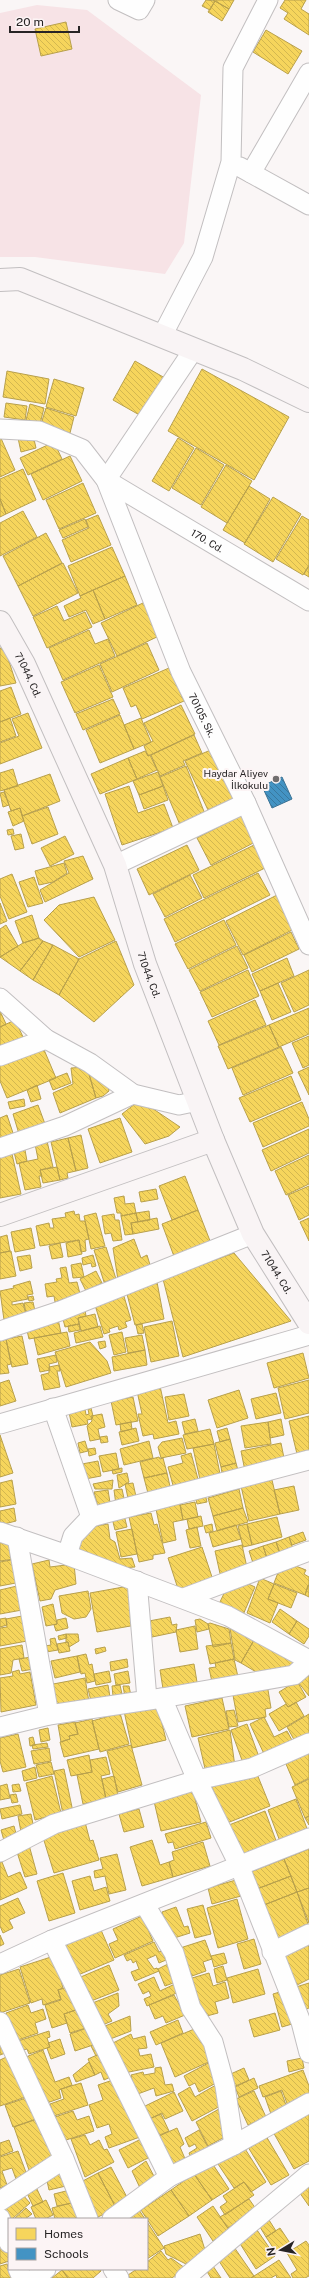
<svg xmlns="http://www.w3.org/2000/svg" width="309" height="2278" font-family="'Public Sans',sans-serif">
	<defs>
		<pattern id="homes-back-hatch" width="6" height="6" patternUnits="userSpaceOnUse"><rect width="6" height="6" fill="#f6d55c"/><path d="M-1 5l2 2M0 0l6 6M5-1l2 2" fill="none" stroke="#d3b750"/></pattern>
		<pattern id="schools-back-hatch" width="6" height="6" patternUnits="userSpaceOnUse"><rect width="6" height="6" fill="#4393c3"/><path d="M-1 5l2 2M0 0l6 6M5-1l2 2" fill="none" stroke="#38789e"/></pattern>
	</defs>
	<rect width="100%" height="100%" fill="#faf6f6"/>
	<path fill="#f7e3e6" d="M37 5 87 10 201 95 184 243 165 274 35 257H0V13Z"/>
	<path fill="url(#homes-back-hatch)" stroke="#b8a04c" d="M206 0 215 1 210 10 202 6Z
		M213 0H234L229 9Z
		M285 0H306L301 9 309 14V35L284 19 288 13 280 8Z
		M215 1 229 9 222 21 208 12Z
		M66 22 72 49 41 56 35 29Z
		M266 30 302 51 288 74 253 52Z
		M135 361 165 378 143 417 113 400Z
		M202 369 289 417 254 480 168 431Z
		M7 371 49 379 45 404 3 397Z
		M54 379 84 388 76 416 46 407Z
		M6 403 27 406 25 420 4 417Z
		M30 404 44 408 40 424 26 420Z
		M46 408 74 417 70 433 41 424Z
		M33 435 36 448 21 452 18 438Z
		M0 436 15 470 0 477Z
		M178 438 194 448 169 491 152 481Z
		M54 442 62 459 28 475 20 458Z
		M196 448 224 465 201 505 172 488Z
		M70 456 82 481 43 500 31 474Z
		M226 465 252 481 227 523 201 507Z
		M23 469 36 500 6 514 0 499V479Z
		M83 483 96 513 59 529 46 500Z
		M249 486 270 499 245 543 223 530Z
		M273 497 301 514 273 562 244 544Z
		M0 499 6 514 0 517Z
		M23 511 37 537 0 556V523Z
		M98 515 111 545 71 562 62 540 89 528 86 520Z
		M302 516 309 520V565L303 575 276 559Z
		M85 519 88 527 63 538 59 530Z
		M46 533 62 563 18 586 3 556Z
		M112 547 125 576 80 596 68 566Z
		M63 563 78 593 33 616 18 586Z
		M309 566V577L304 574Z
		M125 576 137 605 105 619 93 590Z
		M93 590 105 619 93 624 86 610 69 617 64 606 81 598 80 596Z
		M145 602 161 635 117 656 101 623Z
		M57 606 64 621 85 612 92 627 47 648 33 617Z
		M89 630 95 644 108 639 115 656 63 680 49 648Z
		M147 643 159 670 112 692 100 664Z
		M0 648 5 649 16 683 0 686Z
		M99 665 113 697 75 713 61 682Z
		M169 668 184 701 142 719 136 705 131 707 123 688Z
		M11 687 21 714 0 722V691Z
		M113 699 120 714 83 730 76 714Z
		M181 705 195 734 148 756 144 746 153 741 144 723Z
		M28 713 42 748 0 764V743L19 736 12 719Z
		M120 715 134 749 100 763 86 730Z
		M10 718 16 736 0 742V722Z
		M141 718 151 742 134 749 124 725Z
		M194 735 202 753 183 761 185 765 160 776 151 755Z
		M213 749 234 798 208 810 185 761Z
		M145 751 148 756 150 755 157 770 137 779 128 758Z
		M128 758 137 779 100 794 91 774Z
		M186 766 205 814 180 825 160 777Z
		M13 769 18 786 0 791V773Z
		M158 772 163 786 139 795 133 781Z
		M50 774 60 801 22 816 20 808 11 811 4 790Z
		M129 786 138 813 164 804 173 828 122 845 105 794Z
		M163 786 168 800 144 809 139 795Z
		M4 792 9 805 3 807 0 793Z
		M48 807 58 834 32 844 22 816Z
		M20 808 24 821 13 826 8 812Z
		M246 813 259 840 211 865 197 838Z
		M13 829 14 834 8 835 7 830Z
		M21 834 24 848 15 850 11 836Z
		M65 836 74 854 50 866 41 848Z
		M187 845 199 870 149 895 137 869Z
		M254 845 265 868 204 898 193 875Z
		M83 856 93 879 45 902 40 890 69 873 64 861Z
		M64 863 67 873 53 882 39 885 35 871Z
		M258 873 270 895 175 942 164 919Z
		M12 874 27 912 9 919 0 896V879Z
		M190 875 202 898 165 917 153 894Z
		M34 877 43 903 28 907 19 882Z
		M279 894 296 928 243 955 226 921Z
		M94 897 115 940 79 957 44 920 59 905Z
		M0 903 7 921 0 924Z
		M32 915 39 938 23 943 15 921Z
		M224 920 236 945 188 969 175 944Z
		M6 925 18 946 0 957V929Z
		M291 932 299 949 252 972 244 955Z
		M39 938 43 941 20 971 0 957 23 943Z
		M43 941 53 945 33 980 20 971Z
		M116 941 134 985 94 1022 59 995 79 959Z
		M53 945 79 959 59 995 33 980Z
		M237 946 248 968 200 991 189 970Z
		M287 958 294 976 260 991 252 974Z
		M248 970 259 996 212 1017 200 992Z
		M309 970V1005L294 1012 281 983Z
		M278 983 291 1012 272 1020 260 991Z
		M255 1000 266 1025 219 1045 208 1021Z
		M309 1008V1034L279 1047 269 1025Z
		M0 1011 6 1024 0 1027Z
		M15 1020 24 1039 0 1050V1027Z
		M269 1025 279 1047 228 1069 218 1046Z
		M309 1036V1065L303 1068 292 1043Z
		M42 1045 56 1078 7 1098 0 1081V1063Z
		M281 1047 293 1073 243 1095 232 1068Z
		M87 1067 96 1098 60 1113 53 1093 73 1084 71 1068Z
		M309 1067V1095L298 1072Z
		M88 1071 107 1082 109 1091 103 1096 96 1098Z
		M67 1073 71 1083 53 1090 49 1080Z
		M291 1076 301 1100 250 1122 239 1098Z
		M37 1085 41 1099 31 1102 27 1090Z
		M24 1099 25 1106 10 1109 8 1102Z
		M140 1100 180 1127 169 1136 145 1144 122 1114Z
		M302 1102 309 1119V1126L263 1147 253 1123Z
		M38 1105 45 1124 19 1134 13 1114Z
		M7 1115 15 1139 0 1144V1118Z
		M120 1118 132 1152 100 1163 88 1129Z
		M309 1129V1153L271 1171 262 1150Z
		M81 1135 88 1168 76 1171 68 1138Z
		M68 1138 76 1171 67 1173 68 1178 60 1180 51 1142Z
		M47 1141 53 1167 40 1170 42 1176H39L41 1187 25 1190 19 1163 38 1159 35 1144Z
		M25 1150 27 1161 17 1164 14 1152Z
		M12 1154 21 1194 0 1198V1156Z
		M309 1155V1184L286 1195 275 1171Z
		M57 1167 60 1180 43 1183 40 1170Z
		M185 1176 198 1210 172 1220 159 1186Z
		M309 1186V1215L299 1220 288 1195Z
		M156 1189 158 1199 141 1202 139 1192Z
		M124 1196 125 1204 134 1203 136 1213 121 1216V1213H117L114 1198Z
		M198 1210 212 1246 175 1259 162 1224Z
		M74 1211 75 1215 79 1214 80 1221H85L89 1239 85 1240 86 1251 81 1252 79 1240 40 1246 36 1226 49 1223 50 1228H54L52 1219 66 1217 65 1213Z
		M149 1211 150 1220 138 1222 136 1213Z
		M96 1213 105 1246 91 1249 84 1216Z
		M136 1213 138 1222 131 1223 133 1234 125 1235 121 1216Z
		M114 1214 115 1220H119L122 1240 113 1241 111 1233 105 1234 102 1216Z
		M157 1218 159 1229 133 1234 131 1223Z
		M309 1218V1241L300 1222Z
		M31 1228 35 1248 15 1252 11 1232Z
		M7 1235 10 1251 0 1253V1237Z
		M134 1239 141 1258 147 1255 151 1268 118 1280 113 1248Z
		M79 1240 82 1254 68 1257 66 1243Z
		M60 1243 63 1257 52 1259 49 1246Z
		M106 1247 116 1279 104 1282 94 1250Z
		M11 1251 16 1276 0 1279V1253Z
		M234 1253 291 1321 183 1357 163 1279Z
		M30 1255 32 1268 20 1271 17 1257Z
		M93 1255 96 1266 92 1267 91 1263 83 1265 82 1258Z
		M81 1263 84 1277 73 1278 71 1265Z
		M66 1267 69 1283 77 1282 80 1294 55 1302 54 1296 47 1297 45 1284 57 1282 56 1279 62 1278 60 1268Z
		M96 1271 102 1283 86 1291 80 1279Z
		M30 1281 33 1294 27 1295 28 1299 12 1302V1305L23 1303 26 1315 4 1320 0 1291 14 1288 13 1286Z
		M157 1282 164 1319 135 1325 127 1294Z
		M123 1293 131 1320 125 1322 127 1327 119 1330 118 1326 109 1329 110 1332 104 1334 94 1302Z
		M33 1296 34 1300 29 1301 28 1297Z
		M33 1302 35 1311 26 1313 24 1303Z
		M85 1310 86 1316 78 1318 79 1324 65 1327 62 1315Z
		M95 1314 98 1327 81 1331 78 1318Z
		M58 1319 61 1333 29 1339 26 1326Z
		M172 1321 179 1356 151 1362 144 1327Z
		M79 1324 80 1330 69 1332 68 1326Z
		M142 1324 144 1333 138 1334 136 1325Z
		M100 1326 103 1337 76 1343 74 1333Z
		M67 1332 70 1346 38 1355 34 1338Z
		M122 1332 126 1352 114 1355 109 1335Z
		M142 1335 145 1350 128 1353 125 1338Z
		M22 1336 28 1364 12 1367 6 1339Z
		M6 1339 11 1364 7 1365 9 1373 0 1374V1341Z
		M105 1341 106 1347 100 1349 98 1342Z
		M90 1342 107 1361 111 1373 66 1387 55 1352Z
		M145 1350 147 1365 114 1371 112 1357Z
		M303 1353 309 1378 274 1388 267 1363Z
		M56 1355 57 1362 49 1364 50 1370 40 1372 37 1359Z
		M59 1365 60 1371H57L60 1387 44 1390 41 1375 49 1373V1367Z
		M9 1380 16 1401 0 1406V1383Z
		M309 1380V1413L285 1419 278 1388Z
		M160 1386 168 1423 176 1421 179 1434 154 1439 153 1434 143 1436 138 1414H142L137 1391Z
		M239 1390 248 1418 217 1428 208 1400Z
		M276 1393 281 1413 256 1419 251 1399Z
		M184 1394 189 1416 169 1420 165 1397Z
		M133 1397 138 1421 116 1425 111 1401Z
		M91 1408 93 1416 92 1419 87 1420 88 1424 72 1427 69 1412 85 1409 86 1415 89 1414 88 1409Z
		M102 1414 105 1427 98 1429 100 1439 90 1441 87 1426 92 1421 91 1416Z
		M309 1416V1455L298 1458 289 1421Z
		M195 1419 198 1431 185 1434 182 1422Z
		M281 1419 284 1435 270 1438 268 1422Z
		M131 1422 132 1429 121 1432 120 1424Z
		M268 1422 271 1444 245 1448 241 1426Z
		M136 1428 139 1441 122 1445 119 1432Z
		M227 1428 230 1439 220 1442 217 1431Z
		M210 1429 214 1444 187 1449 183 1435Z
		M0 1435 13 1473 0 1477Z
		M107 1436 108 1442 101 1443 100 1437Z
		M182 1438 186 1453 161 1458 158 1447 162 1442Z
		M230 1439 236 1463 221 1467 215 1443Z
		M85 1441 88 1451 80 1453 78 1443Z
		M149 1441 153 1458 124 1465 120 1449Z
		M281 1443 285 1463 245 1471 241 1451Z
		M214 1444 221 1479 201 1484 193 1448Z
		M95 1448 96 1454 89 1456 88 1449Z
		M116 1453 119 1469 103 1472 99 1456Z
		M191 1453 199 1483 174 1489 168 1467 183 1463 181 1456Z
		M159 1457 160 1459 163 1458 167 1473 144 1478 140 1462Z
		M98 1461 101 1476 85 1479 82 1464Z
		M236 1463 239 1474 223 1478 221 1467Z
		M122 1468V1472L113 1474 112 1470Z
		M127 1473 129 1482 119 1488 117 1475Z
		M167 1473 171 1491 149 1497 144 1478Z
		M12 1480 16 1504 0 1507V1483Z
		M113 1480 112 1489H95L93 1484Z
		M272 1480 280 1514 249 1521 241 1486Z
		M133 1483 137 1501 129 1503 125 1484Z
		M294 1486 299 1510 280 1514 274 1490Z
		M122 1489 125 1503 116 1505 114 1490Z
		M239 1489 243 1508 213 1516 208 1498Z
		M108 1490 111 1509 99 1511 94 1492Z
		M205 1494 207 1502 197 1504 195 1496Z
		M195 1502 198 1517 183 1520 180 1505Z
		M180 1503 183 1520 173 1522 176 1540 163 1543 156 1509Z
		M14 1508 16 1521 0 1525V1511Z
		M243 1508 248 1522 217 1531 213 1516Z
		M151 1513 154 1525 157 1524 165 1553 153 1555V1559L139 1562 129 1517Z
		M124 1515 127 1527 115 1530 112 1518Z
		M201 1516 203 1526 189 1529 187 1519Z
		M277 1517 282 1537 252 1545 247 1524Z
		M108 1524 110 1539 115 1542 120 1559 132 1558 135 1567 120 1568 80 1556 75 1536 84 1528Z
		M212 1524 213 1531 206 1533 204 1526Z
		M247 1524 252 1545 243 1547 238 1526Z
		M236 1525 241 1539 213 1547 209 1533Z
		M197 1527 201 1546 190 1548 186 1530Z
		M132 1529 137 1554 121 1557 116 1532Z
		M303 1532 306 1540 292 1545 289 1537Z
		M289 1537 295 1555 282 1559 276 1542Z
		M10 1539 14 1559 0 1561V1541Z
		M276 1542 282 1559 269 1564 263 1546Z
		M242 1545 248 1572 221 1578 215 1551Z
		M263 1546 269 1564 255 1569 249 1551Z
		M202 1547 214 1583 180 1595 168 1558Z
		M17 1559 21 1582 0 1586V1562Z
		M49 1560 50 1567 74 1564 76 1584 55 1590 51 1599 40 1601 32 1564Z
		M288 1563 306 1570 304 1574 309 1577V1584L305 1595 274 1583 281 1565Z
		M260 1578 274 1584 268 1599 278 1603 270 1623 247 1613Z
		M242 1581 255 1587 243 1615 219 1604 229 1583 239 1588Z
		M274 1584 297 1593 291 1608 268 1599Z
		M308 1585 309 1586V1597L305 1595Z
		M17 1586 22 1610 0 1614V1590Z
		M129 1586 136 1625 97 1632 90 1593Z
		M88 1591 91 1609 86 1617 74 1619 62 1613 59 1596Z
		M53 1604 57 1624 46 1626 42 1607Z
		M280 1609 297 1621 289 1634 272 1622Z
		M22 1616 27 1641 0 1646V1628L7 1627 6 1619Z
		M170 1617 172 1625 177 1624 176 1632 152 1637 149 1621Z
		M6 1618 7 1625 0 1627V1619Z
		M66 1618 68 1628 56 1631 54 1625 57 1624V1620Z
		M200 1619 208 1624 209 1629 197 1632 195 1620Z
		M297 1621 309 1629V1636L304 1644 289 1634Z
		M210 1623 229 1629 231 1643 213 1647 208 1624Z
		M195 1626 198 1649 180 1652 176 1630Z
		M230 1628 254 1640 241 1663 235 1660Z
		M66 1634H78L79 1641 69 1647 68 1642H66Z
		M66 1634 67 1638 59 1640 58 1636Z
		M55 1638 58 1650 46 1652 45 1646 51 1645 50 1639Z
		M254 1640 295 1663 291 1670 263 1676 241 1663Z
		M68 1642 70 1651 59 1653 57 1644Z
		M231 1643 234 1659 210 1664 206 1646Z
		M22 1645 24 1658 13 1660 11 1673 0 1675V1649Z
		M105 1647 106 1651 96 1654 95 1649Z
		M86 1654 89 1665 92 1664 95 1681 87 1683 85 1673 81 1674 77 1656Z
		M77 1656 80 1672 55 1678 51 1661Z
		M31 1657 34 1669 22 1671 19 1659Z
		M127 1659 128 1667 111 1671 110 1662Z
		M234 1659 238 1677 212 1682 209 1668 216 1667 215 1663Z
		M194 1664 198 1688 164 1695 160 1670Z
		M19 1670 20 1674 30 1672 36 1705 1 1712 0 1678 13 1676 12 1672Z
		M109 1671 111 1682 96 1685 94 1674Z
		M128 1671 130 1683 116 1685 114 1674Z
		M309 1673V1696L298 1682Z
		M85 1678 89 1702 53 1709 48 1685Z
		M297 1681 306 1697 288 1707 279 1692Z
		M267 1684 271 1708 265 1709 266 1717 238 1722 232 1690Z
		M108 1685 110 1697 91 1701 88 1689Z
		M120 1685 122 1694 113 1696 112 1686Z
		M123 1686H129L131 1696 125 1697Z
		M222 1698 229 1729 192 1737 185 1706Z
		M296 1702 304 1716 279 1731 269 1714 286 1704 288 1707Z
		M157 1703 166 1740 132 1748 124 1711Z
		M234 1710 238 1726 229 1727 226 1711Z
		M120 1713 129 1744 100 1752 92 1721Z
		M309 1714V1738L297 1745 287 1727Z
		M264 1717 274 1737 287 1731 293 1742 265 1756 250 1724Z
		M92 1719 99 1749 64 1757 60 1742 70 1739 69 1736 78 1734 75 1723Z
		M75 1722 78 1734 69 1736 70 1739 61 1742 58 1725Z
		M247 1724 259 1757 243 1763 231 1730Z
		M48 1728 50 1740 41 1742 39 1730Z
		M230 1730 235 1767 206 1773 198 1738Z
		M18 1734 26 1767 3 1772 0 1761V1738Z
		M33 1737 35 1745 30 1746 29 1738Z
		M47 1743 48 1747 33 1749 32 1745Z
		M131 1745 142 1785 118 1792 107 1751Z
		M49 1748 51 1761 34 1764 31 1751Z
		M309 1753V1778L295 1785 286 1764Z
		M89 1755 92 1772 71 1776 67 1760Z
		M106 1757 110 1774 101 1776 106 1799 83 1804 77 1775 92 1772 90 1760Z
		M51 1762 54 1774 39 1777 36 1765Z
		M35 1767 37 1778 24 1781 22 1771Z
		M64 1769 73 1812 63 1814 54 1771Z
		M255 1769 270 1806 227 1823 212 1787Z
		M52 1776 61 1813 35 1820 26 1783Z
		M114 1776 118 1796 106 1799 102 1779Z
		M309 1779V1816L305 1818 292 1787Z
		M7 1784 10 1798 0 1800V1786Z
		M19 1784 21 1791 13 1792 12 1785Z
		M192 1787 201 1822 161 1831 153 1797Z
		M16 1794 18 1802 12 1803 10 1795Z
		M296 1799 309 1834 281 1844 268 1810Z
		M20 1805 22 1814 2 1819 0 1809Z
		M139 1809 144 1827 124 1832 119 1814Z
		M265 1811 278 1846 242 1860 229 1825Z
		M31 1814 34 1829 21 1832 18 1816Z
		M309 1816V1825L305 1818Z
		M85 1822 90 1841 93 1840 99 1860 54 1873 42 1834Z
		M206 1822 211 1838 175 1849 173 1842 168 1843 165 1834Z
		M14 1826 18 1841 5 1844 1 1830Z
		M152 1840 160 1865 169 1862 173 1877 142 1886 130 1847Z
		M203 1842 210 1866 173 1877 169 1862 174 1860 172 1852Z
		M29 1845 37 1874 25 1877 16 1849Z
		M309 1849V1888L297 1892 284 1859Z
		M117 1854 126 1890 109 1894 105 1876 95 1878 94 1871 103 1869 100 1858Z
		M284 1859 291 1876 254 1890 248 1873Z
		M0 1862H2L8 1877 20 1872 27 1888 0 1900Z
		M63 1873 75 1913 49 1921 37 1881Z
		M90 1876 94 1891 106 1887 110 1901 80 1910 72 1881Z
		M291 1876 297 1892 264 1905 257 1889Z
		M236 1880 241 1896 212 1904 208 1888Z
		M309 1888V1923L297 1892Z
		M297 1892 309 1927 277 1939 264 1905Z
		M18 1898 25 1913 9 1920 13 1928 3 1933 0 1926V1906Z
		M237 1899 248 1939 218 1948 207 1908Z
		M203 1905 211 1934 195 1938 187 1909Z
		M176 1907 184 1927 188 1926 190 1933 171 1939 162 1912Z
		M142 1916 153 1941 115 1958 109 1944 118 1940 113 1929Z
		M101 1930 114 1960 78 1975 65 1945Z
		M0 1935 4 1944 0 1946Z
		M254 1939 261 1964 244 1969 237 1944Z
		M205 1940 212 1959 203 1962 206 1971 192 1976 189 1969 185 1971 177 1949Z
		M154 1942 159 1952 162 1951 166 1960 159 1963 156 1955 147 1959 154 1969 157 1968 159 1971 135 1981 131 1972 139 1969 136 1961 133 1963 131 1959 127 1961 124 1955Z
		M309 1942V1979L295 1986 280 1955Z
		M224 1953 227 1963 214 1967 211 1956Z
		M54 1956 63 1988 58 1990 61 1999 43 2005 42 1999 31 2003 20 1967Z
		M168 1964 176 1982 165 1986 158 1969Z
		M109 1965 119 1990 86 2003 76 1979Z
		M223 1966 227 1980 217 1983 214 1969Z
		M19 1969 30 2003 0 2013V1975Z
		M258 1969 265 1994 233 2003 227 1978Z
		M209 1973 213 1986 225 1982 229 1998 215 2002 218 2013 203 2017 192 1978Z
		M154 1977 160 1991 175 1984 179 1992 147 2006 144 1999 151 1996 149 1991 143 1994 138 1984Z
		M309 1983V2008L304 2010 296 1987Z
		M71 1986 78 2009 64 2014 67 2023 52 2028 45 2005 61 2000 58 1990Z
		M283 1991 292 2024 282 2027 273 1994Z
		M118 1993 119 2006 108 2014 112 2021 100 2026 90 2004Z
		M174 1995 185 2015 166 2023 163 2016 155 2019 149 2005Z
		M28 2005 31 2013 43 2009 46 2019 35 2023 38 2033 15 2041 6 2013Z
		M85 2007 89 2027 70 2033 64 2014Z
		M275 2013 280 2030 254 2037 249 2020Z
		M130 2016 131 2031 105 2041 100 2028Z
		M178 2020 183 2033 156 2045 150 2032Z
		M93 2026 99 2043 75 2051 70 2034Z
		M199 2027 213 2060 175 2077 161 2043Z
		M49 2031 50 2037 47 2038 50 2047 29 2054 27 2049 18 2051 15 2042Z
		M131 2034 133 2039 145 2036 147 2048 138 2049 140 2056 151 2054 154 2067 124 2073 109 2045Z
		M0 2036 8 2052 0 2055Z
		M60 2039 65 2054 51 2059 47 2048 50 2047 48 2043Z
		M102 2042 106 2051 96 2056 91 2046Z
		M43 2050 55 2082 69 2077 72 2085 59 2090 61 2098 44 2104 26 2057Z
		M106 2051 115 2075 104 2080 101 2072 95 2075 88 2059Z
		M13 2054 31 2095 0 2106V2060Z
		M302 2058 304 2068 289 2072 287 2061Z
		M212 2061 222 2080 199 2092 195 2083 189 2086 184 2076Z
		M89 2062 95 2075 76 2082 73 2075Z
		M161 2067 165 2085 172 2084 174 2091 156 2096 154 2088 135 2095 131 2075 143 2072 144 2075 155 2073V2068Z
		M244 2068 249 2080 229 2089 224 2077Z
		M303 2070 309 2086V2098L288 2106 282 2090 263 2097 259 2086Z
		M254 2078 258 2088 239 2097 235 2087Z
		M116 2079 140 2137 109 2148 105 2137 112 2134 109 2124 97 2128 89 2105 103 2100 98 2085Z
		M81 2083 88 2105 54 2116 50 2104 64 2099 61 2089Z
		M216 2085 226 2103 192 2121 178 2094 190 2087 195 2097Z
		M254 2091 266 2117 248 2125 236 2099Z
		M281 2091 287 2108 271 2114 265 2097Z
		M174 2092 183 2111 165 2119 162 2113 147 2120 141 2108Z
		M32 2096 39 2118 13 2127 5 2105Z
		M219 2109 232 2133 208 2146 196 2122Z
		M309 2109V2161L294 2169 272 2130Z
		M73 2111 77 2120 89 2116 94 2131 63 2141 55 2117Z
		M161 2114 169 2131 155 2137 147 2120Z
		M43 2117 58 2160 29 2170 14 2127Z
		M177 2128 184 2144 180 2147 186 2161 171 2168 157 2137Z
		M199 2130 209 2149 191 2158 189 2153 197 2148 195 2144 189 2147 185 2138Z
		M85 2135 90 2145 99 2140 104 2150 107 2149 114 2162 85 2177 71 2139Z
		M147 2136 156 2154 128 2168 119 2150Z
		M266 2136 289 2175 271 2185 248 2147Z
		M9 2140 13 2151 0 2156V2143Z
		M242 2144 266 2182 251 2192 244 2182 234 2188 216 2161Z
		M18 2151 27 2175 16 2179 12 2168 2 2171 7 2185 0 2188V2157Z
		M146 2161 157 2182 141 2190 132 2171Z
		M212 2163 229 2189 212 2200 194 2174Z
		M61 2164 66 2186 49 2190 46 2176Z
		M111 2167 129 2201 116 2208 98 2173Z
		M98 2173 116 2208 96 2218 79 2183Z
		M194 2174 212 2200 189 2216 171 2190Z
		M309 2181V2206L297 2189Z
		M244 2182 254 2195 225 2215 220 2207 227 2202 223 2196Z
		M36 2187 43 2202 33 2206 26 2191Z
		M74 2189 77 2202 57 2206 54 2194Z
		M171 2190 189 2216 158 2236 141 2210Z
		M22 2194 30 2203 12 2219H9L0 2206Z
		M249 2199 256 2209 228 2228 220 2217Z
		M46 2200 53 2215 45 2219H36L31 2207Z
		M79 2201 84 2219H55L52 2208Z
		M213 2206 229 2230 213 2241 197 2217Z
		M26 2208 32 2214 25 2219H14Z
		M139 2210 145 2219H126Z
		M269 2220 276 2231 266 2237 260 2227Z
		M147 2222 164 2248 147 2259Z
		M280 2228 290 2243 276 2252 266 2237Z
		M257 2230 275 2256 256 2269 239 2242Z
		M200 2234 205 2250 188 2265 166 2254 164 2246Z
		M306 2241 309 2245V2276L305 2278H293L291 2274 297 2270 287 2253Z
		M0 2245H7L9 2252V2261L0 2264Z
		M234 2247 254 2276 251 2278H230L217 2258Z
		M161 2251 168 2260 171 2258 185 2268 172 2278H130L128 2275 137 2269H147V2262Z
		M279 2260 291 2278H277L276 2275 271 2278H251Z
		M7 2264 13 2278H0V2266Z
		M213 2266 221 2278H211L206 2270Z
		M64 2269H100L101 2271 93 2278H68L62 2270Z
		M62 2270 68 2278H52Z"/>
	<path fill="url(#schools-back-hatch)" stroke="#3b7294" d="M282 777 292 799 272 808 262 786Z"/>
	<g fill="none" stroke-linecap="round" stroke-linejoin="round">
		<g stroke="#c2bfc0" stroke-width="21">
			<g id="street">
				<path d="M118 0 139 10 145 0"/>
				<path d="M240 167 309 205"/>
				<path d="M251 173 309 73"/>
				<path d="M162 336 203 257 231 162 233 68 268 0"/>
				<path id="s1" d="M0 429 39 431 82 449 106 480 181 672 246 803 309 945"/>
				<path id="s2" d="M106 480 309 601"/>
				<path d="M106 480 194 349"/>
				<path d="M115 865 246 803"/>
				<path d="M0 998 46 1039 90 1063 133 1094 179 1105 198 1101"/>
				<path d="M0 1056 46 1039"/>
				<path d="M0 1148 65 1126 133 1094"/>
				<path d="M0 1331 60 1311 253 1234"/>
				<path d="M53 1408 91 1517 73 1536 67 1555"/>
				<path d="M0 1424 309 1335"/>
				<path d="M91 1517 309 1460"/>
				<path d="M0 1532 67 1555 228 1616 309 1660"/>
				<path d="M17 1537 49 1715"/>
				<path d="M137 1581 147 1699"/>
				<path d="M184 1598 309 1551"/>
				<path d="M162 1698 197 1780 239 1865 301 2022 309 2053"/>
				<path d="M0 1727 49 1715 162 1698 294 1675 309 1662"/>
				<path d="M0 1852 54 1824 197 1780 252 1768 309 1743"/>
				<path d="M145 1905 174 1953 191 2008 213 2042 225 2086 234 2145"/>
				<path d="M52 1940 169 2177"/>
				<path d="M272 1952 309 1934"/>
				<path d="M0 1964 52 1940 309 1838"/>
				<path d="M0 2022 64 2159 88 2219"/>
				<path d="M0 2201 64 2159"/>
				<path d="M0 2218 9 2243"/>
				<path d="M112 2219 169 2177 234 2145 309 2103"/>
				<path d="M18 2269 22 2278"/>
				<path d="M113 2269 119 2278"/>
				<path d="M35 2278 46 2269"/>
				<path d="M185 2278 309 2174"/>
			</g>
		</g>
		<g stroke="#c2bfc0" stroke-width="24">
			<g id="secondary">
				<path d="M0 280 20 279 243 369 309 401"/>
				<path id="s3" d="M0 622 24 664 115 865 145 964 213 1140 253 1234 309 1323"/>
				<path d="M0 1215 213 1140"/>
			</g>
		</g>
		<use href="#street" stroke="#fefefe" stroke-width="19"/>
		<use href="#secondary" stroke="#f9f4f5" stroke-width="22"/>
	</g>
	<circle fill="#716e6e" stroke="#fcf4f5" stroke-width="1.5" cx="276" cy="779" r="4"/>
	<g text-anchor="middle" stroke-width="4" stroke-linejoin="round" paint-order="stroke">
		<g font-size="10" fill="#272425" stroke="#fcf4f5">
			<text dy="4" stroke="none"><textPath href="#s2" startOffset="118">170. Cd.</textPath></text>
			<text dy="4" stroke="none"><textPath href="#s3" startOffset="60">71044. Cd.</textPath></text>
			<text dy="4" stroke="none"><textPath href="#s1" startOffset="379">70105. Sk.</textPath></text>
			<text dy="4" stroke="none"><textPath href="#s3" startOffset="384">71044. Cd.</textPath></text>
			<text dy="4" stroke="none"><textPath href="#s3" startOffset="708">71044. Cd.</textPath></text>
		</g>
		<g font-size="10" fill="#272425" stroke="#fcf4f5" text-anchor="end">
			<text x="268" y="777">Haydar Aliyev<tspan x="268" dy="12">İlkokulu</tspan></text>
		</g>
	</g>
	<rect x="8" y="2218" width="140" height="52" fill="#fcf4f5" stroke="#a7a1a2"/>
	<rect x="16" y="2228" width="20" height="12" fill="#f6d55c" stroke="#a7a1a2"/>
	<text x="44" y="2238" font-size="12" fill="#272425">Homes</text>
	<rect x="16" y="2248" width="20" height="12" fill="#4393c3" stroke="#a7a1a2"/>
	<text x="44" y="2258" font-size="12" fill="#272425">Schools</text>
	<g transform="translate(281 2250) rotate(260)" stroke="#fcf4f5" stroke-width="3" paint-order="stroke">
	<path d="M0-3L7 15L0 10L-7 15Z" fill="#272425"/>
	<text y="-6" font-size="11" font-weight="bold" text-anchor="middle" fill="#272425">N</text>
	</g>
	<path d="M10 26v6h69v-6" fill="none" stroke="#272425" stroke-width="2"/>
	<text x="16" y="26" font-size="12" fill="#272425" stroke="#fcf4f5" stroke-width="3" paint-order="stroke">20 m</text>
</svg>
